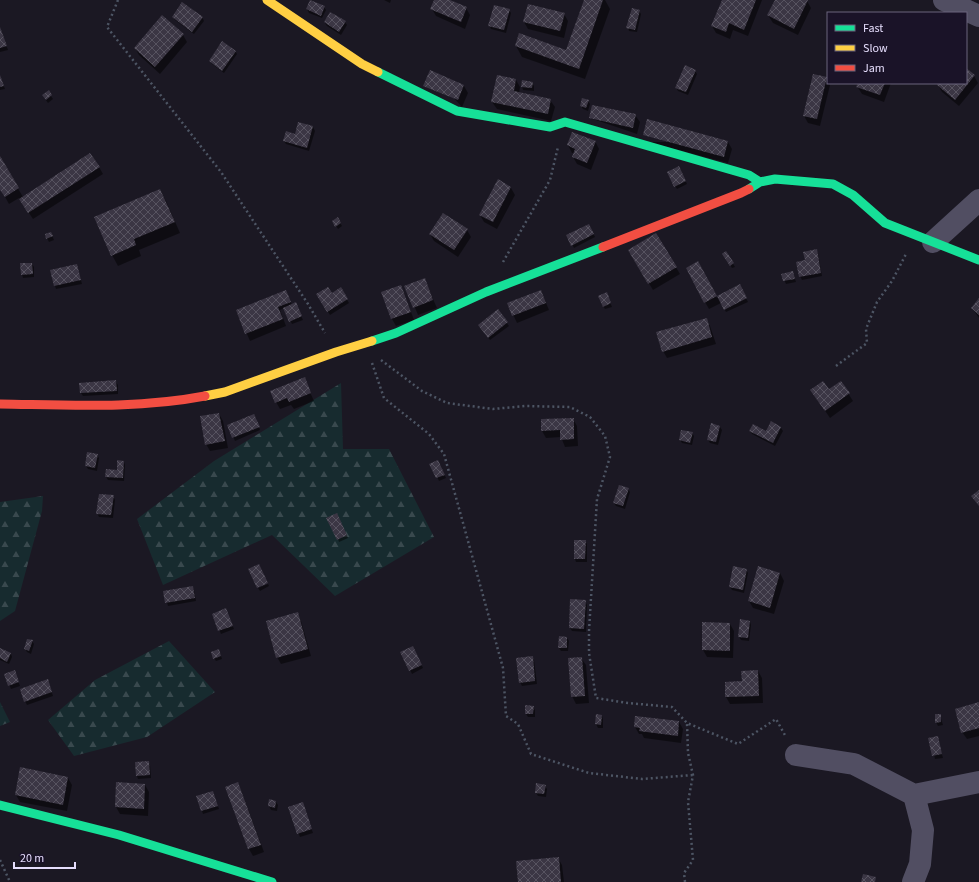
<svg xmlns="http://www.w3.org/2000/svg" width="979" height="882" font-family="'Source Sans 3',sans-serif">
	<defs>
		<pattern id="forest-firs" width="22" height="20" patternUnits="userSpaceOnUse"><rect width="22" height="20" fill="#172b2f"/><path d="M5 1l3.5 6h-7zM16 11l3.5 6h-7z" fill="#39494e"/></pattern>
		<pattern id="building-cross-hatch" width="8" height="8" patternUnits="userSpaceOnUse"><rect width="8" height="8" fill="#3b3644"/><path d="M0 0l8 8M0 8l8-8" fill="none" stroke="#575360"/></pattern>
	</defs>
	<rect width="100%" height="100%" fill="#1b1823"/>
	<path fill="url(#forest-firs)" d="M341 383 343 449H389L434 537 335 596 272 535 163 585 137 519 214 461Z
		M43 496 42 511 15 611 0 621V502Z
		M169 641 215 692 147 737 74 756 48 720 95 680Z
		M0 702 10 722 0 726Z"/>
	<path fill="#0007" d="M384 0H391L390 3Z
		M435 0H447L466 8 470 15 465 29 436 16 432 9Z
		M585 0H605L610 9 585 79 522 57 516 46 566 51Z
		M723 0H762L748 36 733 30 730 39 716 33 712 26Z
		M776 0 807 1 811 8 798 35 773 23 768 15Z
		M324 7 326 10 322 18 309 13 307 9Z
		M509 10 511 13 506 33 491 29 489 25Z
		M639 11 641 14 637 32 629 31 628 27Z
		M331 13 345 22 347 25 341 35 327 26 325 23Z
		M564 14 568 21 564 38 528 29 524 22Z
		M162 17 183 35 187 42 160 74 139 55 135 48Z
		M173 17H202L204 21 194 34 175 20Z
		M0 28 8 50 0 52Z
		M235 51 237 54 224 73 212 64 210 61Z
		M966 69 974 76 978 83 959 106 942 92 938 85 940 83H966Z
		M695 71 697 74 688 95 678 91 676 87Z
		M430 72 464 86 468 93 462 107Z
		M0 77 5 89 0 90Z
		M826 78 828 83 830 85 820 126 808 123 804 116Z
		M516 80 520 87 519 93 550 100 555 107 551 121 497 109 492 102Z
		M532 83 534 86V91L523 90 522 86Z
		M859 83H891L884 102 862 94 857 86Z
		M48 92 53 99 48 103 45 99Z
		M588 101 590 104 588 111 583 109 581 106Z
		M635 115 640 122 637 134 590 118Z
		M299 123 313 127 315 131 309 151 286 144 284 141 295 135Z
		M595 141 599 149 591 170 577 164 573 157 574 153H572L568 145Z
		M648 142H728L732 149 728 163Z
		M0 158 23 197 99 167 103 174 33 219 19 198 9 204 0 188Z
		M681 171 687 184 677 189 675 186Z
		M498 181 511 188 515 195 497 229 484 222 480 215Z
		M160 190 166 201 180 233 139 250 141 256 118 266 112 255Z
		M444 214 467 230 471 237 458 257 434 241 430 234Z
		M338 219 342 226 338 229 333 221Z
		M589 225 595 237 574 248 568 236Z
		M51 233 54 240 49 242 47 238Z
		M656 234 680 274 653 290 629 251Z
		M816 251 818 254 822 276 802 280 800 276 806 261Z
		M726 252 735 267 732 268 723 254Z
		M698 262 717 298 740 286 748 302 726 312 721 303 709 309 705 302Z
		M32 264 34 267V277L23 278 22 274Z
		M77 265 82 284 56 289 55 286Z
		M793 273 796 282 786 284 782 275Z
		M424 279 437 308 418 315 406 286Z
		M400 286 404 293 414 320 396 326 392 319 383 292Z
		M341 289 349 303 330 315 318 295 332 294Z
		M541 291 549 310 517 323 508 304Z
		M287 295 292 305 297 307 303 320 292 324 284 308 280 310 286 326 250 341 237 311Z
		M608 297 612 307 605 309 603 306Z
		M979 299V318L972 308Z
		M498 311 509 326 490 340 481 328Z
		M706 319 710 326 716 344 667 358 663 351Z
		M304 379 314 401 294 409 291 405 280 409 276 402Z
		M116 382 118 385V394L83 396 81 393Z
		M841 382 853 401 830 418 811 390 828 391Z
		M219 414 223 421 228 448 210 451 206 444Z
		M256 418 260 430 235 441 228 425Z
		M573 419 577 426 578 446 565 447 561 437 546 438 542 431Z
		M771 423 781 428 783 431 775 446 752 434 750 431 766 432Z
		M720 427 722 430 718 445 710 443 708 440Z
		M692 433 694 436 692 445 682 443 680 440Z
		M97 455 99 458 97 471 88 469 86 466Z
		M124 462 125 465 124 481 108 480 106 477 118 471Z
		M431 464H440L446 478 439 481Z
		M628 489 630 492 625 509 616 506 614 503Z
		M113 496 115 500 113 518 99 517 97 513Z
		M338 517 348 538 339 542 338 539Z
		M585 541 587 544V562H576L575 559Z
		M746 570 748 573 744 593 732 590 730 587Z
		M780 573 784 581 774 614 753 608 749 601Z
		M268 584 269 586 260 591 258 588Z
		M192 587 194 590 196 601 168 606 164 592Z
		M585 601 587 605 586 632 572 631 570 628Z
		M227 613 234 629 221 634 213 614Z
		M297 614 301 621 311 656 281 664 277 657Z
		M750 622 751 625 749 641 741 640 739 637Z
		M703 623 730 624 734 631 733 658 707 657 703 650Z
		M567 638 569 641 568 651H561L559 648Z
		M32 641 34 644 31 654 27 652 25 649Z
		M0 649 11 654 12 657 9 664 0 660Z
		M219 650 222 659 216 661 214 658Z
		M414 650 423 668 412 674 402 653Z
		M532 657 534 660 537 684 522 686 520 682Z
		M581 658 586 665 589 703 576 704 572 696Z
		M758 671 762 678 763 703 730 704 726 697Z
		M5 674 16 675 20 686 11 689Z
		M49 684 53 696 27 705 25 701Z
		M979 703V736L967 739 962 732Z
		M533 707 535 710V717H528L526 714Z
		M597 715 602 716 603 719V728H598L596 724Z
		M940 715 943 725 938 726 936 722Z
		M679 722 683 729 681 743 644 738 642 734H639L635 727Z
		M937 737 943 758 935 759 930 738Z
		M148 762 150 765 151 778 138 779 137 776Z
		M21 768 68 778 72 785 67 811 20 802 16 795Z
		M117 783 145 785 149 792 148 816 120 814 116 807Z
		M237 783 241 790 264 852 253 856 249 849 226 787Z
		M545 786 547 789 546 797 538 796 536 793Z
		M213 792 219 809 203 814 197 797Z
		M270 801 276 802 278 805 277 811 271 810 269 806Z
		M304 807 313 833 300 837 289 808Z
		M558 858 562 865 564 882H519Z"/>
	<path fill="url(#building-cross-hatch)" d="M310 0 325 6 321 16 306 9Z
		M434 0H450L467 7 461 22 430 9Z
		M584 0H603L579 69 515 46 519 33 566 50Z
		M722 0H756L744 30 729 23 726 32 711 26Z
		M775 0H808L794 29 767 15Z
		M182 2 203 17 192 32 172 17Z
		M528 4 565 13 560 31 523 22Z
		M494 5 510 9 504 30 488 26Z
		M632 8 640 10 635 30 626 28Z
		M330 12 346 21 339 32 324 22Z
		M162 15 184 34 155 67 134 48Z
		M0 27 7 46 0 48Z
		M222 41 236 51 222 71 209 61Z
		M685 65 696 70 686 92 675 88Z
		M966 68 975 75 955 100 937 85 938 83H966Z
		M430 70 464 85 458 100 423 86Z
		M813 74 827 77 817 119 803 116Z
		M0 75 4 86 0 87Z
		M497 75 516 79 514 91 551 99 548 114 491 102Z
		M522 80 533 82 532 88 521 87Z
		M858 83H885L880 95 856 87Z
		M49 90 52 95 46 100 42 95Z
		M582 98 589 100 586 108 580 106Z
		M592 105 636 114 633 128 589 118Z
		M647 119 728 141 724 157 643 135Z
		M298 122 313 126 307 148 283 141 286 131 295 134Z
		M572 132 596 141 587 163 572 157 575 149 567 145Z
		M90 153 100 167 28 213 19 199Z
		M0 156 19 188 5 197 0 190Z
		M679 166 686 181 674 187 667 172Z
		M498 179 511 187 493 222 479 215Z
		M160 189 175 222 134 239 136 245 111 256 94 217Z
		M443 213 468 229 454 250 429 234Z
		M338 217 341 223 335 227 332 221Z
		M589 224 594 234 571 246 566 235Z
		M51 232 53 236 46 239 45 234Z
		M656 233 677 267 648 284 628 250Z
		M817 249 821 273 799 277 796 262 805 260 803 252Z
		M726 251 734 263 730 266 722 254Z
		M698 261 717 296 704 303 686 268Z
		M20 263H32L33 274 21 275Z
		M77 264 81 280 54 286 50 270Z
		M793 271 795 279 783 281 781 274Z
		M425 278 433 300 413 308 404 286Z
		M740 284 747 298 724 310 717 296Z
		M401 285 411 312 391 319 381 292Z
		M328 287 332 293 341 287 348 299 327 312 316 294Z
		M286 290 291 302 278 307 283 319 245 334 236 310Z
		M541 290 546 303 512 316 507 303Z
		M607 292 611 303 603 307 598 296Z
		M979 298V315L971 308Z
		M296 302 302 316 289 322 283 308Z
		M498 309 508 322 488 338 478 325Z
		M707 318 712 337 662 352 656 332Z
		M305 377 311 393 289 402 287 398 275 403 270 391Z
		M116 380 117 391 80 393 79 383Z
		M823 381 829 389 841 381 850 393 825 411 810 390Z
		M219 413 225 441 205 445 200 416Z
		M254 414 260 427 232 438 227 425Z
		M574 418V439L560 440V430L541 431V419Z
		M771 421 781 427 773 443 749 431 753 424 766 431Z
		M711 423 720 426 716 442 707 440Z
		M681 430 693 432 690 443 679 440Z
		M87 452 98 454 95 468 85 466Z
		M117 460 124 461 123 478 105 477 106 469 117 470Z
		M438 460 445 475 436 478 429 464Z
		M619 485 629 488 623 506 613 503Z
		M979 490V506L971 496Z
		M99 494 114 495 111 515 96 514Z
		M337 513 347 535 337 540 326 518Z
		M574 540H586L585 559H574Z
		M259 564 268 583 257 588 248 569Z
		M733 566 747 569 743 590 729 587Z
		M758 566 780 573 770 608 748 601Z
		M193 586 195 598 165 603 163 591Z
		M570 599 586 600 584 629 569 628Z
		M226 608 233 626 218 631 212 614Z
		M298 612 308 649 276 658 266 621Z
		M740 619 750 621 748 638 738 637Z
		M702 622 730 623V651L702 650Z
		M559 636 567 637V648H558Z
		M27 639 33 640 29 651 24 649Z
		M413 646 422 665 409 671 400 652Z
		M0 648 11 653 7 662 0 658Z
		M219 649 221 656 213 659 211 652Z
		M533 656 535 681 519 683 516 658Z
		M582 657 585 696 571 697 568 658Z
		M15 670 19 682 8 686 4 674Z
		M758 670 759 696 725 697V682L742 681 741 671Z
		M48 679 52 692 24 702 20 689Z
		M979 702V728L961 733 955 709Z
		M525 705 534 706 533 714H525Z
		M596 714 602 715 601 725 595 724Z
		M935 714H941V722L935 723Z
		M635 716 679 721 678 736 639 731 640 728 634 727Z
		M938 736 942 754 932 756 928 738Z
		M149 761 150 775 136 776 135 762Z
		M20 767 68 777 63 805 15 795Z
		M116 782 145 784 144 809 115 807Z
		M238 782 261 845 248 849 225 787Z
		M536 783 546 785 544 794 535 793Z
		M213 791 218 806 201 811 196 796Z
		M269 799 276 801 275 808 268 806Z
		M303 802 312 829 297 834 288 807Z
		M559 857 561 882H518L516 861Z
		M863 874 876 877 875 882H861Z"/>
	<g fill="none" stroke-linecap="round" stroke-linejoin="round">
		<path stroke="#4d5564" stroke-width="2.5" stroke-dasharray="2 3" stroke-linecap="butt" d="M118 0 107 27 221 172 308 304 325 333
			M503 262 550 180 558 147
			M381 360 422 391 447 403 493 409 525 406 570 407 590 417 605 436 610 457 597 499 589 631V653L596 698 628 703 672 707 687 723 738 744 776 719 786 737
			M372 363 384 398 429 434 444 454 503 668 506 716 518 724 531 754 589 773 642 779 693 775
			M836 366 867 343 866 329 877 302 892 281 906 254
			M0 860 10 882
			M685 882 684 873 693 860 688 802 693 775 688 753 687 723"/>
		<path stroke="#514e62" stroke-width="22" d="M944 0 979 16
			M933 242 979 200
			M796 755 854 764 914 795 979 782
			M913 882 920 864 923 830 914 795"/>
		<path stroke="#16e098" stroke-width="9" d="M378 72 457 111 550 127 565 122 749 175 760 182 749 189
			M760 182 775 179 833 184 853 195 885 223 979 260
			M372 341 396 333 486 292 603 247
			M0 805 119 835 272 882"/>
		<path stroke="#ffcf43" stroke-width="9" d="M267 0 362 64 378 72
			M205 396 225 392 336 352 372 341"/>
		<path stroke="#f24e42" stroke-width="9" d="M603 247 741 193 749 189
			M0 404C69 405 137 409 205 396"/>
	</g>
	<rect x="827" y="12" width="140" height="72" fill="#1a1328" stroke="#6b647d"/>
	<rect x="835" y="25" width="20" height="6" fill="#16e098" stroke="#6b647d"/>
	<text x="863" y="32" font-size="12" fill="#e5ddfc">Fast</text>
	<rect x="835" y="45" width="20" height="6" fill="#ffcf43" stroke="#6b647d"/>
	<text x="863" y="52" font-size="12" fill="#e5ddfc">Slow</text>
	<rect x="835" y="65" width="20" height="6" fill="#f24e42" stroke="#6b647d"/>
	<text x="863" y="72" font-size="12" fill="#e5ddfc">Jam</text>
	<path d="M14 862v6h61v-6" fill="none" stroke="#e5ddfc" stroke-width="2"/>
	<text x="20" y="862" font-size="12" fill="#e5ddfc" stroke="#1a1328" stroke-width="3" paint-order="stroke">20 m</text>
</svg>
